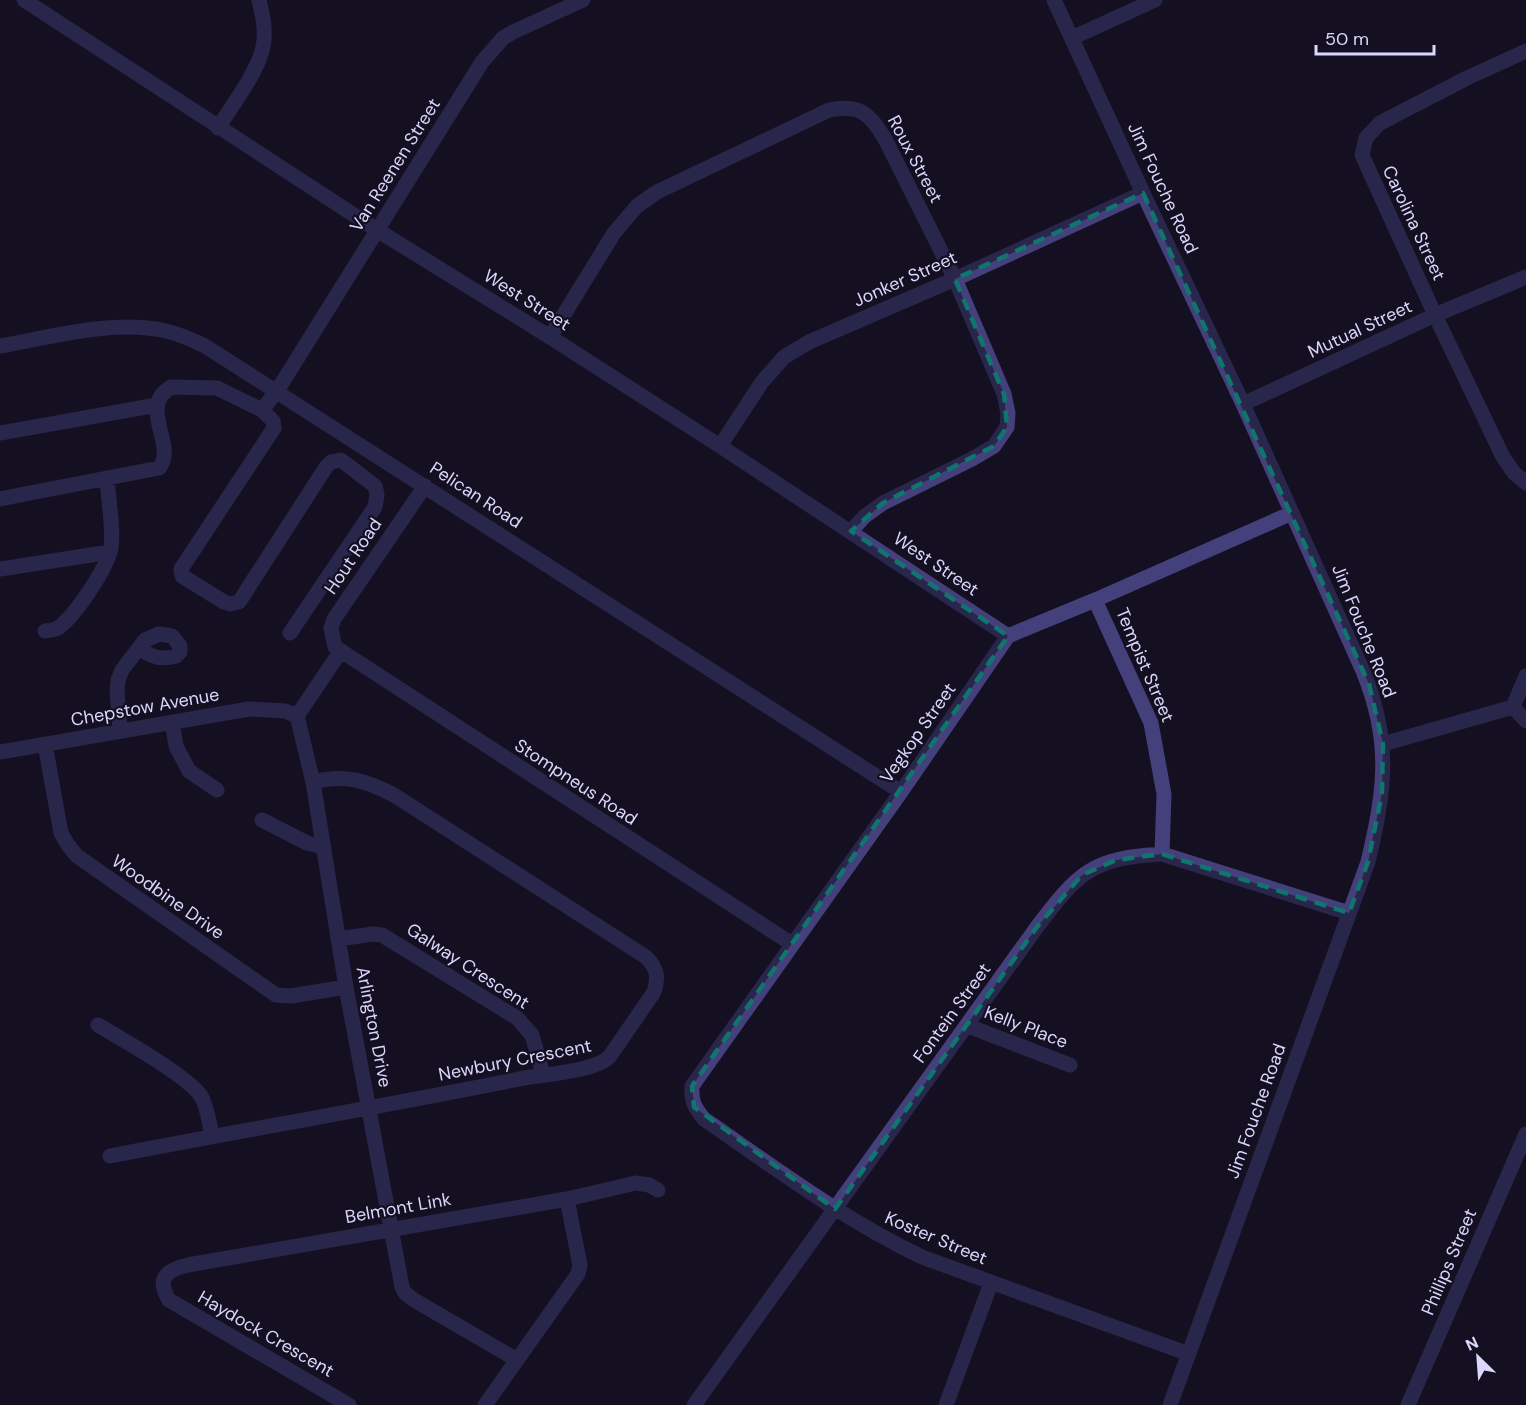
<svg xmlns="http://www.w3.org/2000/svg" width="1526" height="1405" font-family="'DM Sans',sans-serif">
	<rect width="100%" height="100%" fill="#141022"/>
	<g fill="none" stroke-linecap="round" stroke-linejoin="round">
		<path stroke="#44407c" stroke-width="15" d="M24 0 377 230 550 337 720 446 1008 636
			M1054 0 1143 193 1243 404 1363 671C1392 742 1385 790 1368 862L1170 1405
			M1072 38 1155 0
			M1526 51 1467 78 1380 123 1366 138 1362 155 1435 315 1503 457 1514 473 1526 483
			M218 128C232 105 255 76 262 51 267 34 263 17 259 0
			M550 337 614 233 637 206 657 192 829 110C859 104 870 113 885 139L955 279 1004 394 1008 413 1007 427 994 446 972 459 883 503 865 516 851 531
			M0 346C52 337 114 319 166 331 180 334 192 340 205 346L901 792
			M1243 404 1435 315 1526 277
			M0 433 157 405
			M720 446 762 382 784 357 809 342 955 279 1143 193
			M425 486 334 619 331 628 335 647 792 944
			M0 499 159 468C178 446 137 407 171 387L217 388 262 410
			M0 569 110 552
			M1095 600 1151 723 1164 794 1162 854
			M45 631C49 630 55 630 58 628 75 616 104 572 110 552 115 535 108 498 107 479
			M290 633 375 507 377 495 375 486 341 460 331 462 326 467 239 602 230 604 224 602 182 576 181 569 274 428 273 421 262 410 277 391 482 62 503 38 513 32 583 0
			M340 652 297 716 313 782 346 987 402 1287 405 1293 414 1300 517 1360
			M1513 707 1526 721
			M172 722 176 746 189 771 217 790
			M120 731 117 690 118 680 122 670 145 640 159 634 172 636 180 646V652L176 656C162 660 151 658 140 648
			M45 744 61 833 68 845 77 856 276 995 291 996 346 987
			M1383 744 1513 707 1526 676
			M0 752 249 709 285 711 297 716
			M262 820 307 843 324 847
			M338 939 373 934 382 935 517 1018 532 1035 543 1074
			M98 1025C121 1039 188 1076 201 1096 208 1108 209 1123 212 1136
			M968 1026 1070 1065
			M110 1156C246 1130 383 1106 519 1079 542 1074 596 1072 610 1056L654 992C659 977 657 968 646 957L394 795C365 780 345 774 313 782
			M1189 1354 922 1257C844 1220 775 1168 704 1119 694 1107 691 1101 692 1086L901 792 1008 636 1095 600 1292 513
			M349 1405 169 1300C156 1279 166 1270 188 1265L567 1199 636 1183 649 1185 658 1190
			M485 1405 578 1274 580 1265 567 1199
			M694 1405 1037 927C1078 873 1091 858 1162 854L1349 913
			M946 1405 991 1283
			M1408 1405 1526 1134"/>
	</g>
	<path d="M0 0H1526V1405H0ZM1143 193 1369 684 1383 744 1382 793 1368 862 1349 913 1162 854 1116 860 1082 875 1037 927 835 1209 694 1107 692 1086 1008 636 851 531 883 503 994 446 1007 427 1004 394 955 279Z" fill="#141022" fill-opacity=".55" fill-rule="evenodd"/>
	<path fill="none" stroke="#0f766e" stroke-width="4.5" stroke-dasharray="12 8" stroke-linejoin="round" d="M1143 193 1369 684 1383 744 1382 793 1368 862 1349 913 1162 854 1116 860 1082 875 1037 927 835 1209 694 1107 692 1086 1008 636 851 531 883 503 994 446 1007 427 1004 394 955 279Z"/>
	<g text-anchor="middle" stroke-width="4.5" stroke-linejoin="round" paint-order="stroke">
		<g font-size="18" fill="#dbd6fb" stroke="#141022">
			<text transform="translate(915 159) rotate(62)" y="6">Roux Street</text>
			<text transform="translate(395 165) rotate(-58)" y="6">Van Reenen Street</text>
			<text transform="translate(1163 188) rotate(65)" y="6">Jim Fouche Road</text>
			<text transform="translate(1414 223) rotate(65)" y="6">Carolina Street</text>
			<text transform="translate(905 279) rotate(-24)" y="6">Jonker Street</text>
			<text transform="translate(527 300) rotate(32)" y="6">West Street</text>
			<text transform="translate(1360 329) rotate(-25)" y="6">Mutual Street</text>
			<text transform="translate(476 495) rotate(33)" y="6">Pelican Road</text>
			<text transform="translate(353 556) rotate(-56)" y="6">Hout Road</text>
			<text transform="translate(936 564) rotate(34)" y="6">West Street</text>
			<text transform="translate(1364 631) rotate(68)" y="6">Jim Fouche Road</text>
			<text transform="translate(1145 665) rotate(67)" y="6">Tempist Street</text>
			<text transform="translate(145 707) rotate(-10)" y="6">Chepstow Avenue</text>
			<text transform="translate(918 733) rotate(-55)" y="6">Vegkop Street</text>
			<text transform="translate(576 782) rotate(33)" y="6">Stompneus Road</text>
			<text transform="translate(168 897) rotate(35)" y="6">Woodbine Drive</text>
			<text transform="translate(468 966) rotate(33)" y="6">Galway Crescent</text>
			<text transform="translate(952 1013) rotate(-54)" y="6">Fontein Street</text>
			<text transform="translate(374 1027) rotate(79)" y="6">Arlington Drive</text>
			<text transform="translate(1026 1027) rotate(21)" y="6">Kelly Place</text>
			<text transform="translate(515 1060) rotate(-11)" y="6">Newbury Crescent</text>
			<text transform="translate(1256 1111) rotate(-70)" y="6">Jim Fouche Road</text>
			<text transform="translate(398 1208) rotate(-10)" y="6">Belmont Link</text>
			<text transform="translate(936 1238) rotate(23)" y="6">Koster Street</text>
			<text transform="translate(1449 1262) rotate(-67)" y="6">Phillips Street</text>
			<text transform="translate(266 1334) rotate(30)" y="6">Haydock Crescent</text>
		</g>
	</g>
	<g transform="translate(1478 1357) rotate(335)" stroke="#141022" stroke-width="4.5" paint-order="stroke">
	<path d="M0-4.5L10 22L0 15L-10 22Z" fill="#dbd6fb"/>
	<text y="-9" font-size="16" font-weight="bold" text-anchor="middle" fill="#dbd6fb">N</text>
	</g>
	<path d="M1316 45v9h118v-9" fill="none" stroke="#dbd6fb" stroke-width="3"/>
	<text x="1325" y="45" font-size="18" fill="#dbd6fb" stroke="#141022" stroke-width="4.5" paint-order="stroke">50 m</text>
</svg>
